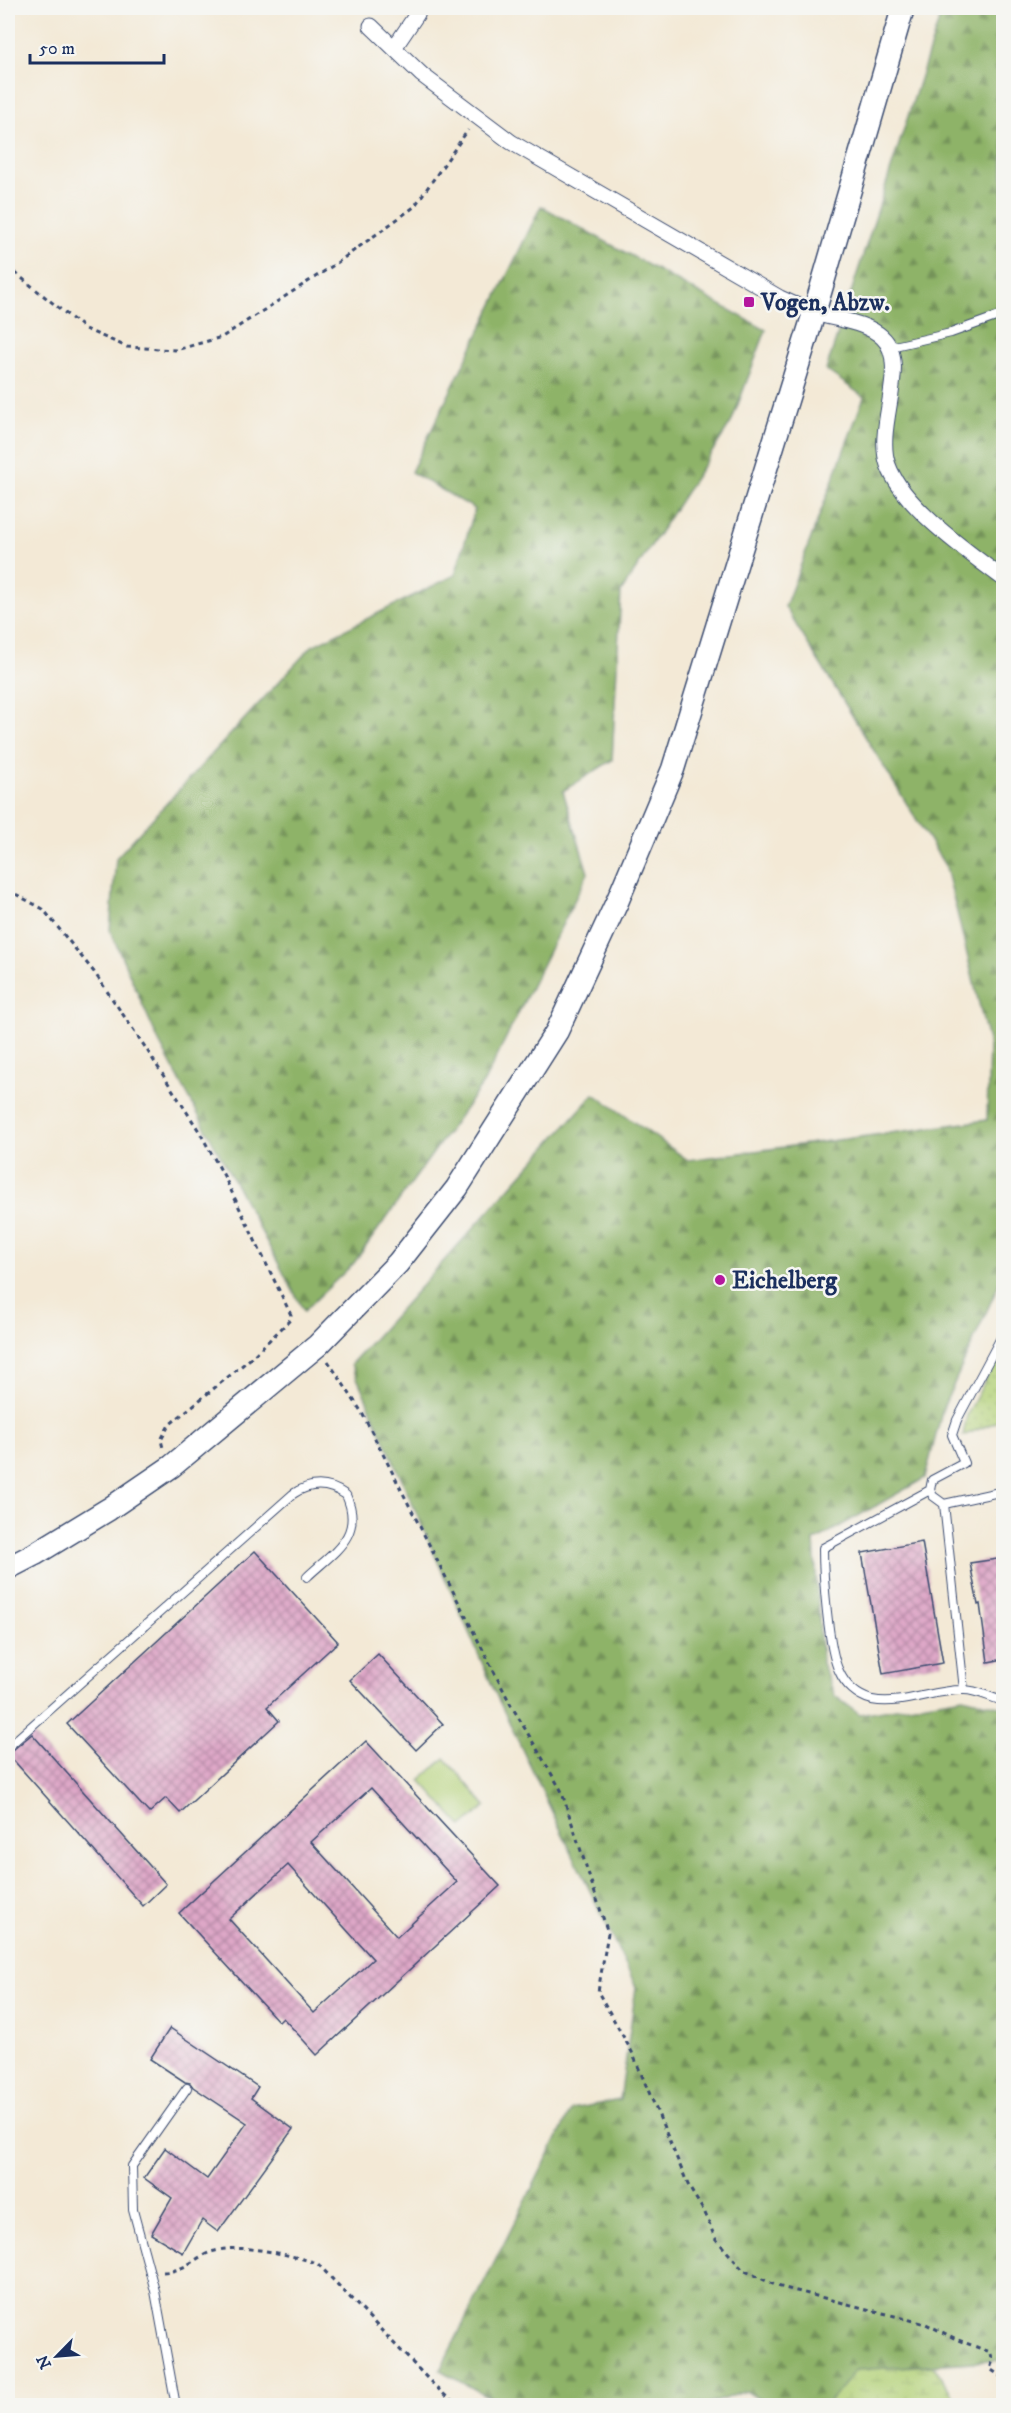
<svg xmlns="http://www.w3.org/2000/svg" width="1011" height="2413" font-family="'IM FELL DW Pica',serif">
	<defs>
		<pattern id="forest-firs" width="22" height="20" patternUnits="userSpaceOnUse" patternTransform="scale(1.5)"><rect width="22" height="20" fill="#8eb368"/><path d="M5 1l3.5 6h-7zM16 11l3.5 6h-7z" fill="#739259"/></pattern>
		<pattern id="wetland-marsh" width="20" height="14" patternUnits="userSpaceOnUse" patternTransform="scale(1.5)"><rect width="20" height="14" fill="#b3d178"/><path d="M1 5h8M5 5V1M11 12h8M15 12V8" fill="none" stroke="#99b46a"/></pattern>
		<pattern id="park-dots" width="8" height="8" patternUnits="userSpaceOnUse" patternTransform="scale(1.5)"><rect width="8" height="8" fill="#b3d178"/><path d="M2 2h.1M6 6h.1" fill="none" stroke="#99b46a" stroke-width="1.8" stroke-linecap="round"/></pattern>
		<pattern id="building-cross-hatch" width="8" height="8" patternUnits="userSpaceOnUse" patternTransform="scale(1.5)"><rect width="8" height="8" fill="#dea7c7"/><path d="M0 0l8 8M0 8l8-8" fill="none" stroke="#b388a5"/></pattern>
	</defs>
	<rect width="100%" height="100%" fill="#f6f6f2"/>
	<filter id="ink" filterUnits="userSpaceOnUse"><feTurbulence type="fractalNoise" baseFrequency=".0167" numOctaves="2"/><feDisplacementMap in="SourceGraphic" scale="12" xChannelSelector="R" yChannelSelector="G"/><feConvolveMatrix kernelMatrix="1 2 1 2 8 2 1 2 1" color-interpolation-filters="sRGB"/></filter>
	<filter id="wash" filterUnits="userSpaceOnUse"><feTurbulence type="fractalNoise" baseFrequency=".008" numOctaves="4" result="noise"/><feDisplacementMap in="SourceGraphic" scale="24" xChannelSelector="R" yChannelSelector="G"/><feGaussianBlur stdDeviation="1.35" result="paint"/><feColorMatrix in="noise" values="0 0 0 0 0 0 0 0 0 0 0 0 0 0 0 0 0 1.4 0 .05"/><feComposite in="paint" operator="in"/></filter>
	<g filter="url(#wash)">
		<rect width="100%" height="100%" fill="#f3e9d6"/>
		<path fill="#b3d178" stroke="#67806b" stroke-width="1.5" d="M445 1758 486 1806 462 1827 420 1780Z"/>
		<path fill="url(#forest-firs)" stroke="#547163" stroke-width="1.5" d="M943 8H1003V1275L943 1408 925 1478 814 1541 822 1663 835 1696 860 1714 963 1697 1003 1707V2360L856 2370 826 2406 768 2405 746 2391 707 2405H503L440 2370 572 2109 620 2100 636 1987 498 1699 351 1364 594 1094 688 1160 987 1120 989 1045 946 867 785 607 864 397 826 370Z
			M541 206 766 330 731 423 621 592 612 760 563 791 588 873 484 1082 354 1263 304 1311 159 1042 110 930 116 858 312 646 455 575 475 509 411 472Z"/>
		<path fill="url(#wetland-marsh)" stroke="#67806b" stroke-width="1.5" d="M933 2365 961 2405H826L856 2370Z"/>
		<path fill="url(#park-dots)" stroke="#67806b" stroke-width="1.5" d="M995 1362 1003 1367V1419L963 1436 967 1415Z"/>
		<g id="blocks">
			<path fill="url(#building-cross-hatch)" fill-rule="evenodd" d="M922 1542 943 1663 883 1674 862 1553Z
				M255 1551 338 1642 267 1707 279 1721 180 1813 166 1798 149 1813 67 1724Z
				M1004 1558V1659L988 1662 980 1604 978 1605 970 1563Z
				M378 1654 443 1724 416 1750 350 1680Z
				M32 1734 166 1884 143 1906 8 1754Z
				M366 1741 500 1886 317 2055 283 2018 279 2022 179 1913ZM371 1788 457 1882 397 1937 311 1842ZM288 1865 373 1959 314 2013 229 1919Z
				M170 2028 258 2087 251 2098 293 2129 218 2232 202 2220 183 2253 151 2234 172 2198 144 2178 165 2148 207 2179 247 2123 193 2087 190 2083 185 2082 150 2059Z"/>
		</g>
	</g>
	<g filter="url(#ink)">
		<use href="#blocks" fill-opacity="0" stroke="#3b4b70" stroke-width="1.5"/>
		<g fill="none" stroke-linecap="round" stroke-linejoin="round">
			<g stroke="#3b4b70" stroke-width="10">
				<path id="lane" d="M890 347 951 333 1004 314
					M1004 1332 957 1420 952 1435 964 1463 932 1480 930 1490 933 1496 944 1504 1004 1491
					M930 1490 823 1548C823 1574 828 1649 839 1671 845 1685 857 1696 872 1700 902 1706 934 1689 964 1690 977 1690 991 1698 1004 1701
					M944 1504 964 1690
					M8 1747 293 1494C311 1482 329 1483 346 1495 365 1536 333 1552 307 1577
					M176 2406 155 2291 133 2210 132 2166 187 2088"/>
			</g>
			<g stroke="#3b4b70" stroke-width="17">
				<path id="street" d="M371 26 422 75 511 142 780 298C791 303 802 308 813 312 834 320 865 321 882 337 911 363 874 427 888 465 903 507 968 552 1004 579
					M394 48 417 14 419 8"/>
			</g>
			<g stroke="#3b4b70" stroke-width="25">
				<path id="primary" d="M8 1568 35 1554 109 1509 172 1466 318 1345 398 1263 457 1188 557 1031 617 902 673 769 814 313 903 8"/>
			</g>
			<path stroke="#3b4b70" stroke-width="3" stroke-dasharray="4.5 4.5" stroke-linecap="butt" d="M8 267 85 329 127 347 176 350 222 337 334 265 414 207 468 130
				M8 890 43 909 94 972 145 1047 199 1131 224 1176 291 1315 289 1321 250 1359 169 1425 161 1440 163 1448
				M328 1361 361 1411 511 1705 561 1790 608 1933 598 1992 632 2052 689 2187 705 2213 715 2238 743 2270 777 2286 926 2324 958 2340 990 2352 993 2360 990 2369 1004 2378
				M163 2272C188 2271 194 2256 215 2251 242 2243 290 2255 317 2263L431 2382 448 2398 462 2406"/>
			<use href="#lane" stroke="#fff" stroke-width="8"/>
			<use href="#street" stroke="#fff" stroke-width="15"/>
			<use href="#primary" stroke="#fff" stroke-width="22"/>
		</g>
	</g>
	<g fill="#b5179e" stroke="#f6f6f2" stroke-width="2">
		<rect x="743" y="296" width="12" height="12" rx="3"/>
		<circle cx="720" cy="1280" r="6"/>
	</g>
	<g text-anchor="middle" stroke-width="5" stroke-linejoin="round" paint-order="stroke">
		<g font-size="24" font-weight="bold" fill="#1b2f5e" stroke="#f6f6f2" text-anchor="start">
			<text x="761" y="310">Vogen, Abzw.</text>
			<text x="732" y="1288">Eichelberg</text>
		</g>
	</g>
	<rect width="1011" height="2413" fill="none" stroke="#f6f6f2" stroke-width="30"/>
	<g transform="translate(57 2356) rotate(245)" stroke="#f6f6f2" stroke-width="4.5" paint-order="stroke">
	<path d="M0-4.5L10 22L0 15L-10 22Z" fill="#1b2f5e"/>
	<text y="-9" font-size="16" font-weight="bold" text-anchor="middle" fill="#1b2f5e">N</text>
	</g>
	<path d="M30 54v9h134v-9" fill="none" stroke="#1b2f5e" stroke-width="3"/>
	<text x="39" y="54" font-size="18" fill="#1b2f5e" stroke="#f6f6f2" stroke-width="4.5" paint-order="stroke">50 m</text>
</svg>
